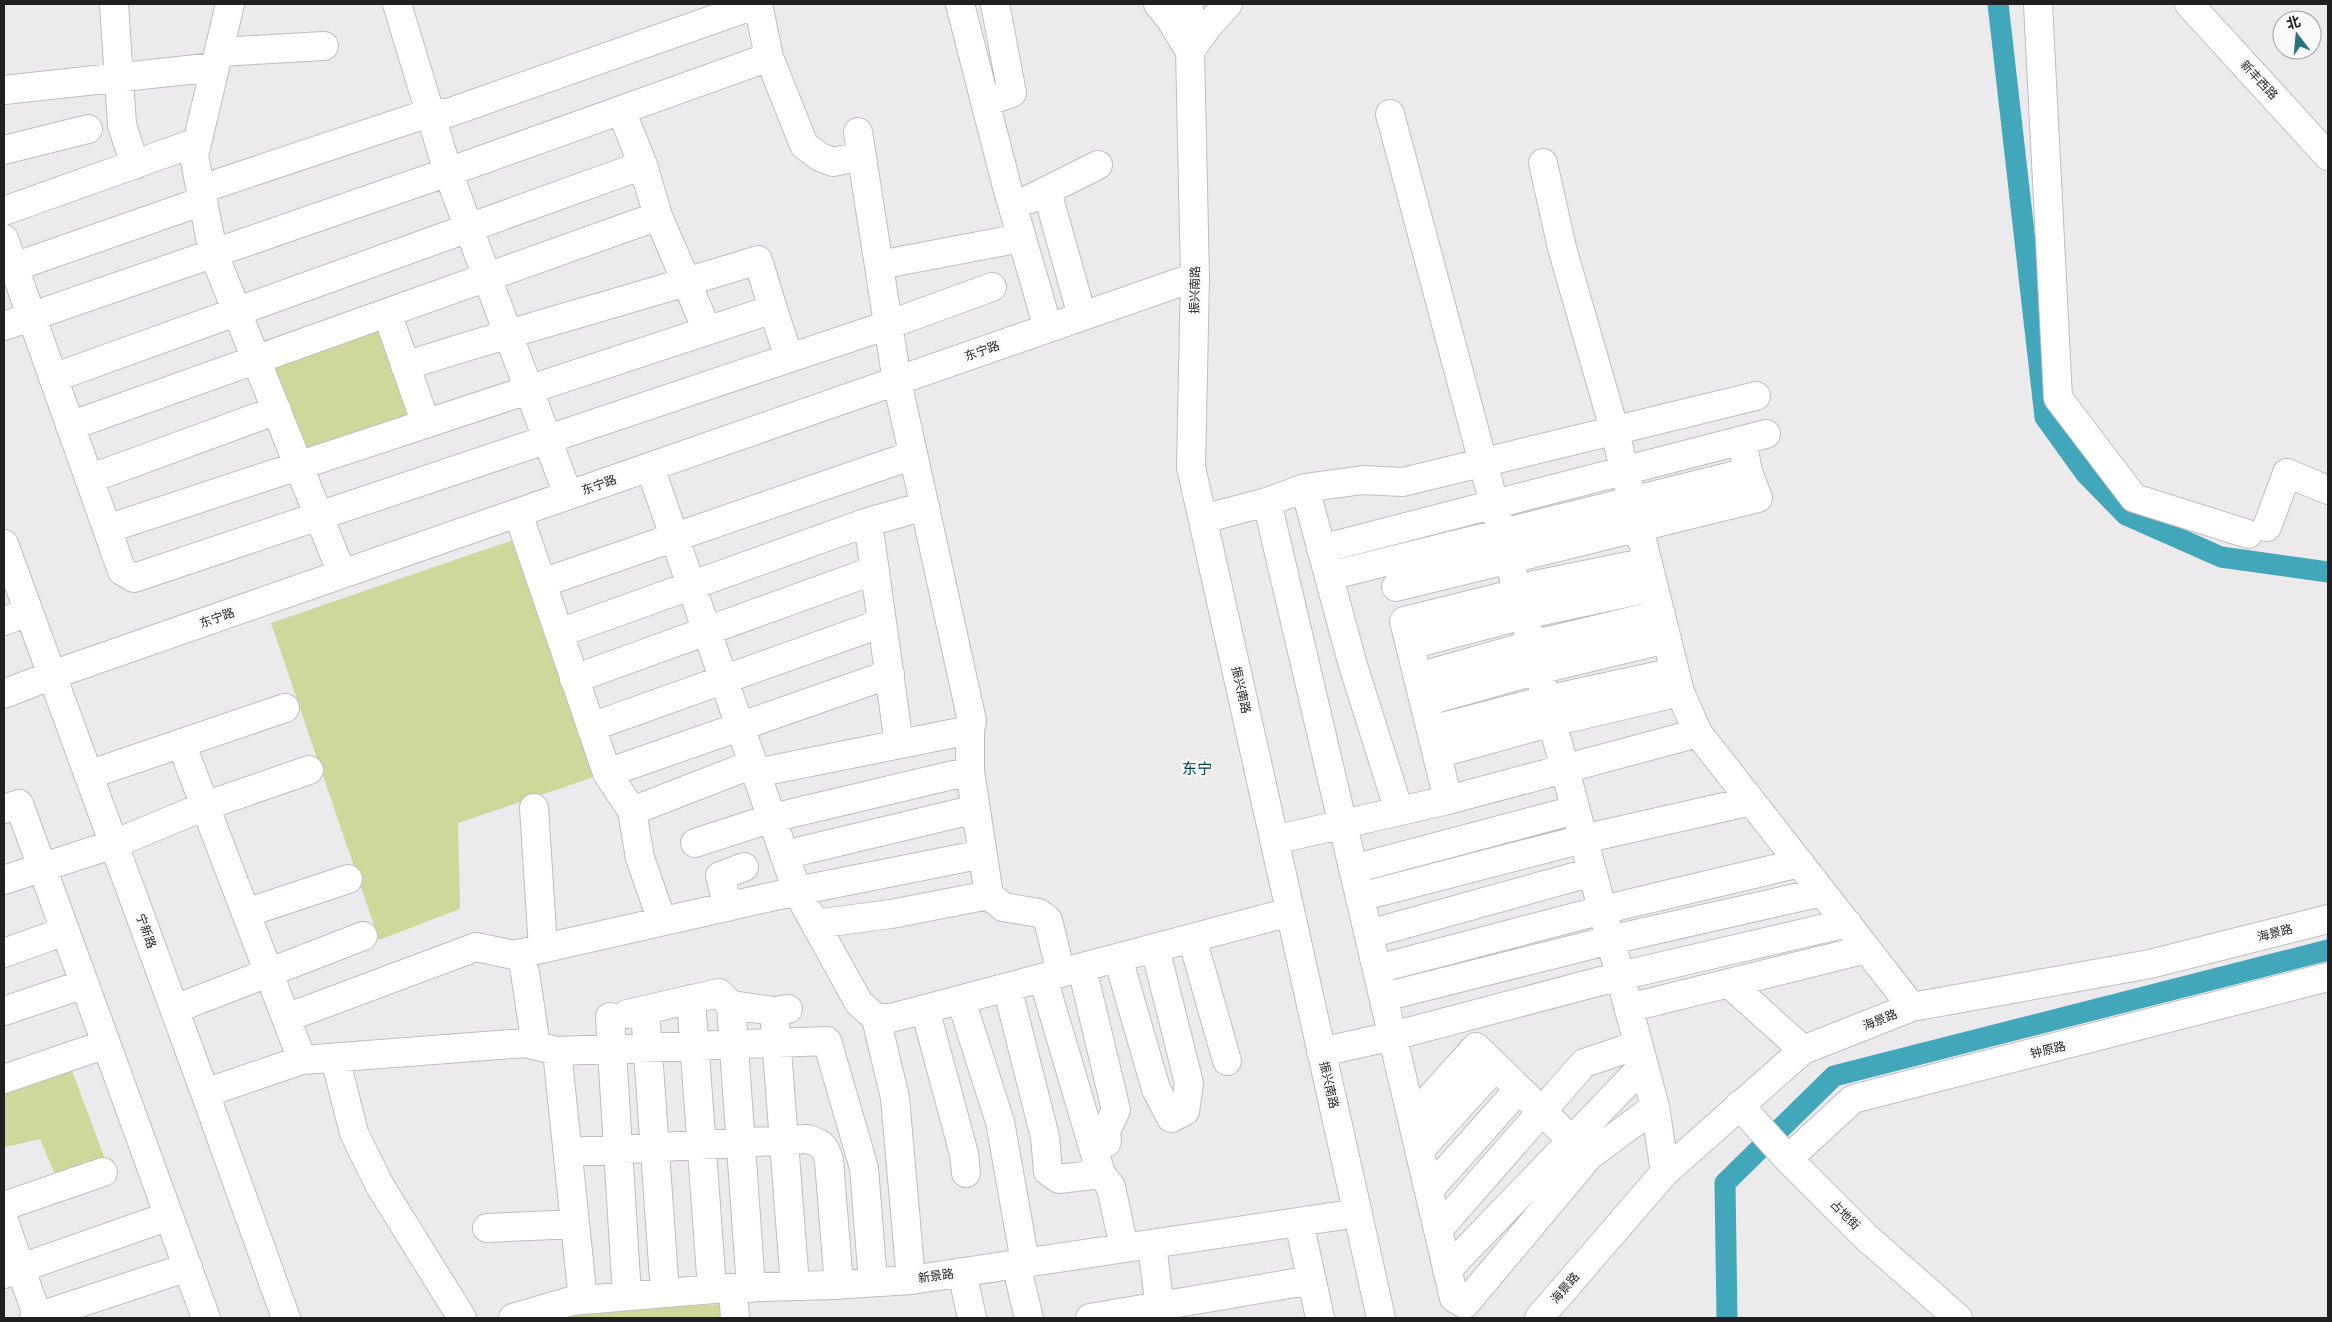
<svg xmlns="http://www.w3.org/2000/svg" width="2332" height="1322" font-family="'DejaVu Sans','Noto Sans SC',sans-serif">
	<rect width="100%" height="100%" fill="#eceaed"/>
	<path fill="#d0d79a" d="M381 321 417 418 304 460 268 363Z
		M522 537 603 774 458 823 460 909 379 940 271 623Z
		M70 1065 106 1162 57 1179 40 1139 5 1147 4 1085Z
		M722 1304 723 1318H568L567 1313Z"/>
	<g fill="none" stroke-linecap="round" stroke-linejoin="round">
		<path stroke="#42a7bb" stroke-width="21" d="M1998 4 2045 417 2086 474 2126 515 2221 557 2328 572
			M1727 1318 1725 1183 1834 1076 2328 950"/>
		<g stroke="#bfbdc0" stroke-width="30">
			<path id="minor" d="M114 4 122 125 135 165
				M230 4 194 156 213 252 342 574
				M397 4 448 172 568 495
				M960 4 1007 187 1048 328
				M1158 4 1171 20 1189 50
				M1189 4 1195 277 1191 467 1381 1318
				M2038 4 2058 398 2134 498 2248 534
				M2189 4 2328 156
				M1190 51 1208 26 1228 4
				M219 52 324 46
				M769 57 804 145 820 157 833 162 862 156
				M4 90 215 67
				M985 102 1012 93 995 4
				M621 110 643 165 658 216 707 330
				M1390 114 1655 1107 1665 1172
				M4 150 88 129
				M1543 163 1562 248 1615 432 1680 692 1698 733 1912 1007
				M201 189 429 113H448L757 4
				M1047 191 1082 316
				M1030 199 1098 165
				M4 211 197 142
				M4 239 122 571 134 578 888 325 992 287
				M879 265 1021 238
				M14 267 203 201
				M773 309 789 358
				M387 313 426 424
				M4 326 448 172 769 57 758 4
				M53 378 643 165
				M70 426 658 216
				M650 467 797 891 859 1003 876 1018H891L1290 912
				M89 479 277 410
				M1305 488 1352 662 1399 811
				M1267 502 1454 1298 1465 1304 1589 1156 1655 1107
				M518 513 607 773 632 811
				M1203 519 1267 502 1305 488 1363 480 1403 482 1756 396
				M868 522 899 744
				M2267 527 2287 473 2328 490
				M107 529 773 309 758 260C641 297 522 328 405 366
				M4 544 205 1093 286 1318
				M1321 549 1766 434
				M1329 576 1748 472
				M542 583 913 455
				M1396 587 1758 498 1748 472 1742 441
				M4 621 29 612
				M559 633 868 522 925 506
				M1410 645 1523 615 1654 587
				M1418 677 1531 645 1661 614
				M574 679 875 570
				M4 694 52 675 1195 277
				M1424 702 1538 670 1667 639
				M591 727 882 623
				M970 730V771L989 895
				M1431 730 1546 700 1675 672
				M181 743 302 1060
				M1437 754 1552 722 1680 692
				M607 773 890 674
				M756 773 970 730 972 721 897 381 858 132
				M88 775 285 708
				M1448 800 1404 621 1517 593 1520 588 1648 562
				M534 808 543 948
				M4 809 19 804 206 1318
				M1274 840 1448 800 1698 733
				M695 843 772 818 970 771
				M784 855 976 809
				M1353 869 1575 810
				M4 880 114 844 205 806 309 770
				M1360 897 1583 839 1751 801
				M728 907 720 876 744 867
				M246 913 348 879
				M662 921 640 858 632 811 753 764
				M815 924 891 914 989 895 1003 907 1039 913 1048 920 1061 973
				M1369 934 1592 872
				M1192 938 1227 1061
				M4 953 65 931
				M522 953 536 1046
				M1118 958 1156 1089 1171 1118 1185 1111 1189 1083 1155 948
				M1082 968 1116 1110 1106 1131 1107 1142 1093 1146
				M1377 969 1602 910 1800 863
				M1043 978 1101 1174
				M1730 984 1803 1050
				M1007 987 1045 1137 1048 1171 1059 1179 1101 1174 1111 1187 1124 1248
				M1384 997 1610 940 1822 892
				M691 999 712 1289
				M961 1000 1000 1122 1025 1262
				M731 1005 751 1288
				M1628 1008 1867 949
				M175 1009 363 936
				M925 1009 964 1154 966 1173
				M645 1010 665 1293
				M4 1011 84 984
				M774 1011 795 1286
				M627 1014 719 993 731 1005 774 1011 788 1009
				M610 1017 627 1296
				M286 1018 476 947 514 955 797 891 983 854
				M876 1018 895 1098 911 1280
				M557 1051 583 1300
				M1321 1052 1393 1036 1620 976 1847 923
				M335 1058 354 1133 380 1186 462 1318
				M4 1079 106 1044
				M205 1093 302 1060 525 1043 557 1051 827 1041 864 1168 873 1282
				M1739 1105 1788 1159 1866 1237 1958 1318
				M1412 1118 1476 1047 1584 1152
				M1419 1151 1495 1067
				M568 1152 808 1139C821 1143 826 1147 829 1161L839 1285
				M1788 1159 1853 1099 2328 977
				M1429 1190 1518 1090
				M4 1206 103 1172
				M4 1221 38 1318
				M1299 1222 1320 1318
				M487 1228 575 1224
				M1438 1230 1584 1063 1638 1045
				M1152 1244 1161 1318
				M1016 1264 1029 1318
				M1447 1270 1644 1065
				M962 1272 972 1318
				M4 1274 169 1216
				M733 1288 735 1318
				M34 1318 188 1267
				M513 1318 571 1301 583 1300 725 1288 832 1285 911 1280 1358 1213
				M1090 1318 1312 1280
				M1539 1318 1665 1172 1803 1050 1912 1007 2150 964 2328 919"/>
		</g>
		<use href="#minor" stroke="#fff" stroke-width="28"/>
	</g>
	<g text-anchor="middle" stroke-width="5" stroke-linejoin="round" paint-order="stroke">
		<g font-size="12" fill="#201f21" stroke="#f9f8fb">
			<text transform="translate(2259 80) rotate(47)" y="4">新丰西路</text>
			<text transform="translate(1195 290) rotate(-89)" y="4">振兴南路</text>
			<text transform="translate(982 351) rotate(-19)" y="4">东宁路</text>
			<text transform="translate(599 485) rotate(-19)" y="4">东宁路</text>
			<text transform="translate(217 618) rotate(-19)" y="4">东宁路</text>
			<text transform="translate(1241 690) rotate(77)" y="4">振兴南路</text>
			<text transform="translate(146 931) rotate(70)" y="4">宁新路</text>
			<text transform="translate(2275 933) rotate(-14)" y="4">海景路</text>
			<text transform="translate(1880 1020) rotate(-21)" y="4">海景路</text>
			<text transform="translate(2048 1050) rotate(-14)" y="4">钟原路</text>
			<text transform="translate(1329 1085) rotate(77)" y="4">振兴南路</text>
			<text transform="translate(1845 1215) rotate(45)" y="4">占地街</text>
			<text transform="translate(936 1276) rotate(-8)" y="4">新景路</text>
			<text transform="translate(1565 1288) rotate(-49)" y="4">海景路</text>
		</g>
		<g font-size="15" fill="#00424a" stroke="#f9f8fb">
			<text x="1197" y="774">东宁</text>
		</g>
	</g>
	<rect width="2332" height="1322" fill="none" stroke="#201f21" stroke-width="10"/>
	<g transform="translate(2297 35) rotate(344)"><circle r="24" fill="#f9f8fb" stroke="#a2a1a4"/>
	<path d="M0-4L9 19L0 12L-9 19Z" fill="#2b737d"/>
	<text y="-8" font-size="14" font-weight="bold" text-anchor="middle" fill="#201f21">北</text>
	</g>
</svg>
